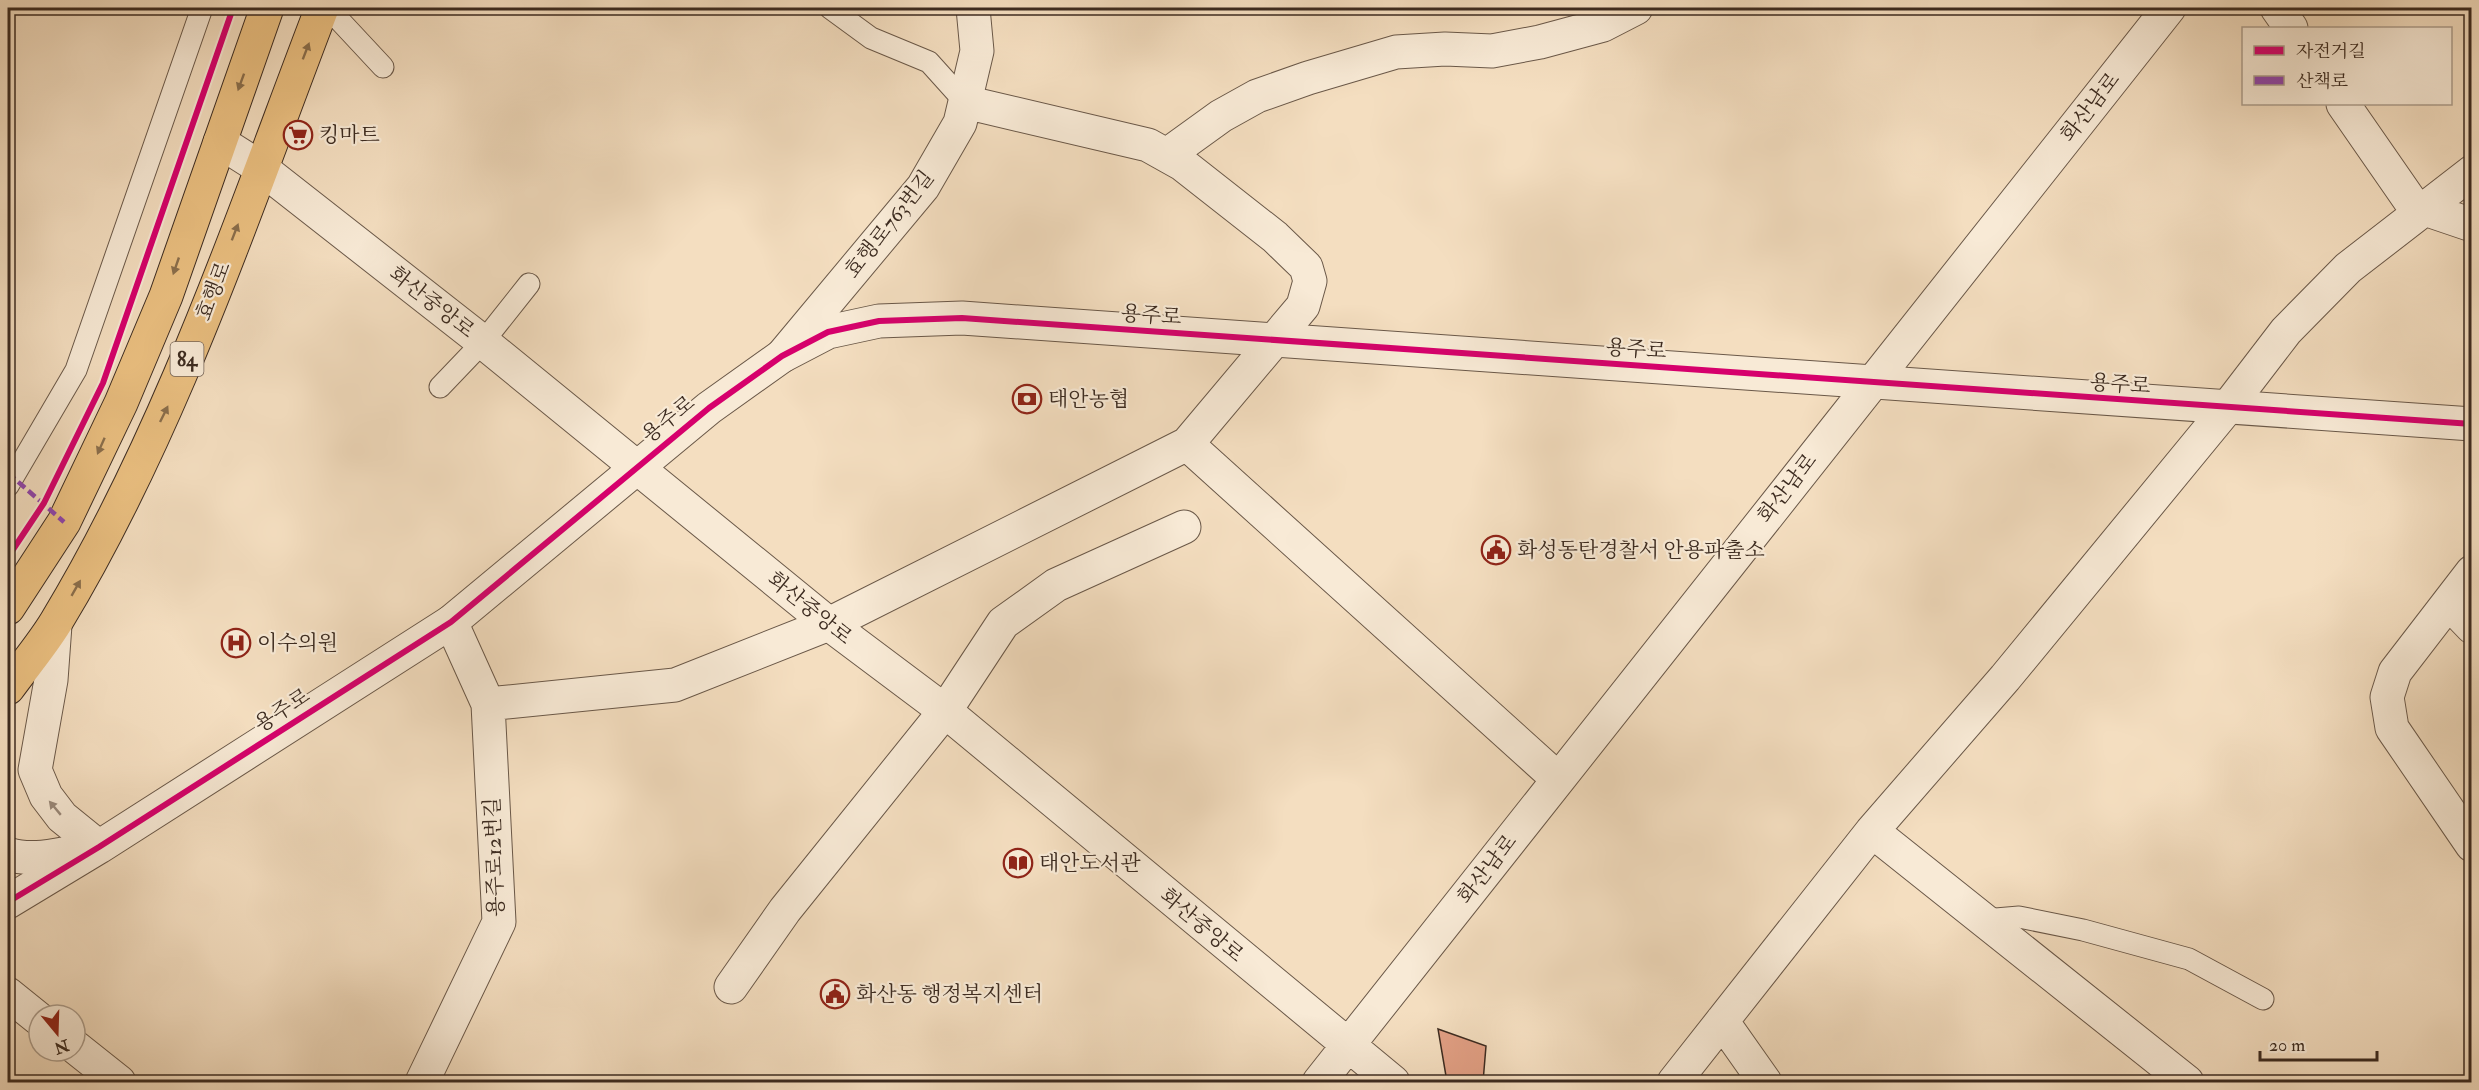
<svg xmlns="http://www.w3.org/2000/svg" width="2479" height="1090" font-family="'IM FELL Double Pica','Noto Serif KR',serif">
	<rect width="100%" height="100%" fill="#f4dec0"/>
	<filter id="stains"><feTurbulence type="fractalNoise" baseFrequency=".00333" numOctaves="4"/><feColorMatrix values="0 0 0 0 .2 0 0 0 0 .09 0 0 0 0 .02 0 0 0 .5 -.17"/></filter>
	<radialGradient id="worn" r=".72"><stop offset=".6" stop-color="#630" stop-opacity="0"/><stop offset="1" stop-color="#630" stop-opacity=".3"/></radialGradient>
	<path fill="#e2a085" stroke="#3c2b20" stroke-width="1.5" d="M1438 1029 1486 1046 1483 1082H1447Z"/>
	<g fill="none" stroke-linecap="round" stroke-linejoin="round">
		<g stroke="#6a5848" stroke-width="23">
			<path id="service" d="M328 8 383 67
				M830 8 871 38 929 62 965 102
				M440 387 483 342 529 284
				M8 486 76 370 202 8
				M1984 920 2019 917 2083 930 2189 959 2263 999"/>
		</g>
		<g stroke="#6a5848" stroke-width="35">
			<path id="minor" d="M2277 8 2291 28
				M2343 104 2413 205 2472 225
				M1167 155 1221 116 1257 96 1308 78 1396 52 1445 49 1492 51 1540 42 1603 25 1636 8
				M782 356 923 187 960 123 977 51 973 8
				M1187 444 1558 779
				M2472 572 2395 672 2387 697 2392 728 2472 845
				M2449 603 2472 627
				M488 704 675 685 829 624 1187 444 1303 306 1310 281 1306 267 1275 237 1182 164 1148 145 965 102
				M1872 831 2187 1082
				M731 987 785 910 945 711 1003 623 1056 585 1184 527
				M8 994 39 1019
				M1722 1021 1765 1082
				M75 1047 119 1082
				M422 1082 499 922 488 704 451 622
				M1674 1082 1872 831 2005 678 2227 408 2286 331 2348 268 2472 172"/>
		</g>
		<g stroke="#6a5848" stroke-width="35">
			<path id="tertiary" d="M220 142 261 168 483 342 829 624 945 711 1393 1082
				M55 625 51 680 35 770 46 796 62 817 99 847
				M8 854C31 862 59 855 83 850
				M8 902 99 847 451 622 709 408 782 356 828 332 879 321 962 318 2472 424
				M1319 1082 2169 8"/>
		</g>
		<g stroke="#3c2b20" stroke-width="35">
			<path id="primary" d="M8 608 64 522 121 403 166 296 267 8
				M8 688C24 666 42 645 56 622 171 432 243 214 322 8"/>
		</g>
		<use href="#service" stroke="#f8ead6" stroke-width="21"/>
		<use href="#minor" stroke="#f8ead6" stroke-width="33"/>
		<use href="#tertiary" stroke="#f8ead6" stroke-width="33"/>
		<use href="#primary" stroke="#eabf80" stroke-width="33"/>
		<path stroke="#8e44ad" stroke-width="4.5" stroke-dasharray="9 4.5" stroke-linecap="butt" d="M8 473 64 522"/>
		<g stroke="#f8ead6" stroke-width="10">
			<path id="cycleway" d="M8 557 44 503 103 383 233 8
				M8 902 99 847 451 622 709 408 782 356 828 332 879 321 962 318 2472 424"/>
		</g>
		<use href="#cycleway" stroke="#d6006c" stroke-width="6"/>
	</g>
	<defs><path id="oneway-solid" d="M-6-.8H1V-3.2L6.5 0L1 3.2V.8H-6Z" transform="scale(1.5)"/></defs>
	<g fill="#8a6e4b">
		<use href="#oneway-solid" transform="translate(306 51) rotate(-69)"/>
		<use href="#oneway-solid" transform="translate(241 82) rotate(110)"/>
		<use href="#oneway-solid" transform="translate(235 232) rotate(-69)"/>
		<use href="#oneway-solid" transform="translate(176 266) rotate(109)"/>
		<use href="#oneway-solid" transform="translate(164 414) rotate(-64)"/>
		<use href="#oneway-solid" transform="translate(101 446) rotate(114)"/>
		<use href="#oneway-solid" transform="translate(76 588) rotate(-60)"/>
	</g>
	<use fill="#9a8a7b" href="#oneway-solid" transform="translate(55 808) rotate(-130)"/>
	<defs>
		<g id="supermarket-ring" transform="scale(1.5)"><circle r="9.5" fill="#f8ead6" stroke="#8f2418" stroke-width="1.5"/><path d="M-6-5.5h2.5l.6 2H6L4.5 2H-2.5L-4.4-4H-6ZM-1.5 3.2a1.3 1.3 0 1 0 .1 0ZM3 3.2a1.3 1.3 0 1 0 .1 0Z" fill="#8f2418"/></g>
		<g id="bank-ring" transform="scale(1.5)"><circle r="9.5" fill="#f8ead6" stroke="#8f2418" stroke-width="1.5"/><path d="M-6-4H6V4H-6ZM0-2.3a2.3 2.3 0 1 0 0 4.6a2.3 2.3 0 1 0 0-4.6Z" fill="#8f2418"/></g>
		<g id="civic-ring" transform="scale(1.5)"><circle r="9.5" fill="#f8ead6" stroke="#8f2418" stroke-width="1.5"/><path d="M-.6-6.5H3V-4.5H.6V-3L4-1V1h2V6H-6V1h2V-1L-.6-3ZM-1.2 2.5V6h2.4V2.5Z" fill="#8f2418"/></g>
		<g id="hospital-ring" transform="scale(1.5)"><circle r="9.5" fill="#f8ead6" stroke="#8f2418" stroke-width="1.5"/><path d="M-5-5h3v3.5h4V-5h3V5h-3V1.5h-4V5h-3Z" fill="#8f2418"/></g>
		<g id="library-ring" transform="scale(1.5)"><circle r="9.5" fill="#f8ead6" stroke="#8f2418" stroke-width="1.5"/><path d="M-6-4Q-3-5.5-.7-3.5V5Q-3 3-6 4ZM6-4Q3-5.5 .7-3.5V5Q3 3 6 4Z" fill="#8f2418"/></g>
	</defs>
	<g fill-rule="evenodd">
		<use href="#supermarket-ring" x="298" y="135"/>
		<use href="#bank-ring" x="1027" y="399"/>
		<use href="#civic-ring" x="1496" y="550"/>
		<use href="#hospital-ring" x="236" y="643"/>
		<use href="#library-ring" x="1018" y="863"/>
		<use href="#civic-ring" x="835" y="994"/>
	</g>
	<g text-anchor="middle" stroke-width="4.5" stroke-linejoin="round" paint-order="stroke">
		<rect fill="#f8ead6" stroke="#746457" stroke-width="1.5" x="170.5" y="342" width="33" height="34" rx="4.5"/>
		<g font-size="20" font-weight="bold" fill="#3c2b20">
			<text x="187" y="366">84</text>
		</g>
		<g font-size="21" fill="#3c2b20" stroke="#f8ead6">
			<text transform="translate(2090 107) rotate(-52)" y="7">화산남로</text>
			<text transform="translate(889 224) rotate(-52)" y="7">효행로763번길</text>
			<text transform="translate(213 291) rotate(-69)" y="7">효행로</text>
			<text transform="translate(432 302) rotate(38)" y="7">화산중앙로</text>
			<text transform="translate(1151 315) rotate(4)" y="7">용주로</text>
			<text transform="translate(1636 349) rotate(4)" y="7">용주로</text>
			<text transform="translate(2120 384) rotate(4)" y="7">용주로</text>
			<text transform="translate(668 419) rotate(-39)" y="7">용주로</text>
			<text transform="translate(1787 488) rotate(-52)" y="7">화산남로</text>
			<text transform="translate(810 608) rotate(39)" y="7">화산중앙로</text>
			<text transform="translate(282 710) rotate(-33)" y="7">용주로</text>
			<text transform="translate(494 857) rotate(-92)" y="7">용주로12번길</text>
			<text transform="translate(1487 869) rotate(-52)" y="7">화산남로</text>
			<text transform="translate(1202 925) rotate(40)" y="7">화산중앙로</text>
		</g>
		<g font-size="21" fill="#3c2b20" stroke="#f8ead6" text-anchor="start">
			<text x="319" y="142">킹마트</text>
			<text x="1048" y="406">태안농협</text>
			<text x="1517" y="557">화성동탄경찰서 안용파출소</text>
			<text x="257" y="650">이수의원</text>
			<text x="1039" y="870">태안도서관</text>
			<text x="856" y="1001">화산동 행정복지센터</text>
		</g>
	</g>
	<rect width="2479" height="1090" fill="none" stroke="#f4dec0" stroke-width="30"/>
	<rect x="9" y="9" width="2461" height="1072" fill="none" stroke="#3c2b20" stroke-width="3"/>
	<rect x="15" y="15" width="2449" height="1060" fill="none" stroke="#3c2b20" stroke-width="1.5"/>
	<rect x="2242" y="27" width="210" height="78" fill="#f8ead6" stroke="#ad9e8d" stroke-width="1.5"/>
	<rect x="2254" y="46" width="30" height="9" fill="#d6006c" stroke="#ad9e8d" stroke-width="1.5"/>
	<text x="2296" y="57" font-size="18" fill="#3c2b20">자전거길</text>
	<rect x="2254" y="76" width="30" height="9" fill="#8e44ad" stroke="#ad9e8d" stroke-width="1.5"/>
	<text x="2296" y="87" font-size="18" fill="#3c2b20">산책로</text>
	<g transform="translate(57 1033) rotate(161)"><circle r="28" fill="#f8ead6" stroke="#ad9e8d" stroke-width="1.5"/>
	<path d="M0-4.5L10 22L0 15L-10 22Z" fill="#8f2418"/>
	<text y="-9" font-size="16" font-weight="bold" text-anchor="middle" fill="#3c2b20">N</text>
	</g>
	<path d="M2260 1051v9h117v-9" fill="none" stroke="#3c2b20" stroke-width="3"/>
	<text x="2269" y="1051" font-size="18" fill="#3c2b20" stroke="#f8ead6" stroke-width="4.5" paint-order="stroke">20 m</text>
	<rect width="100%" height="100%" filter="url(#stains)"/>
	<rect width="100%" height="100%" fill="url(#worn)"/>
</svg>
